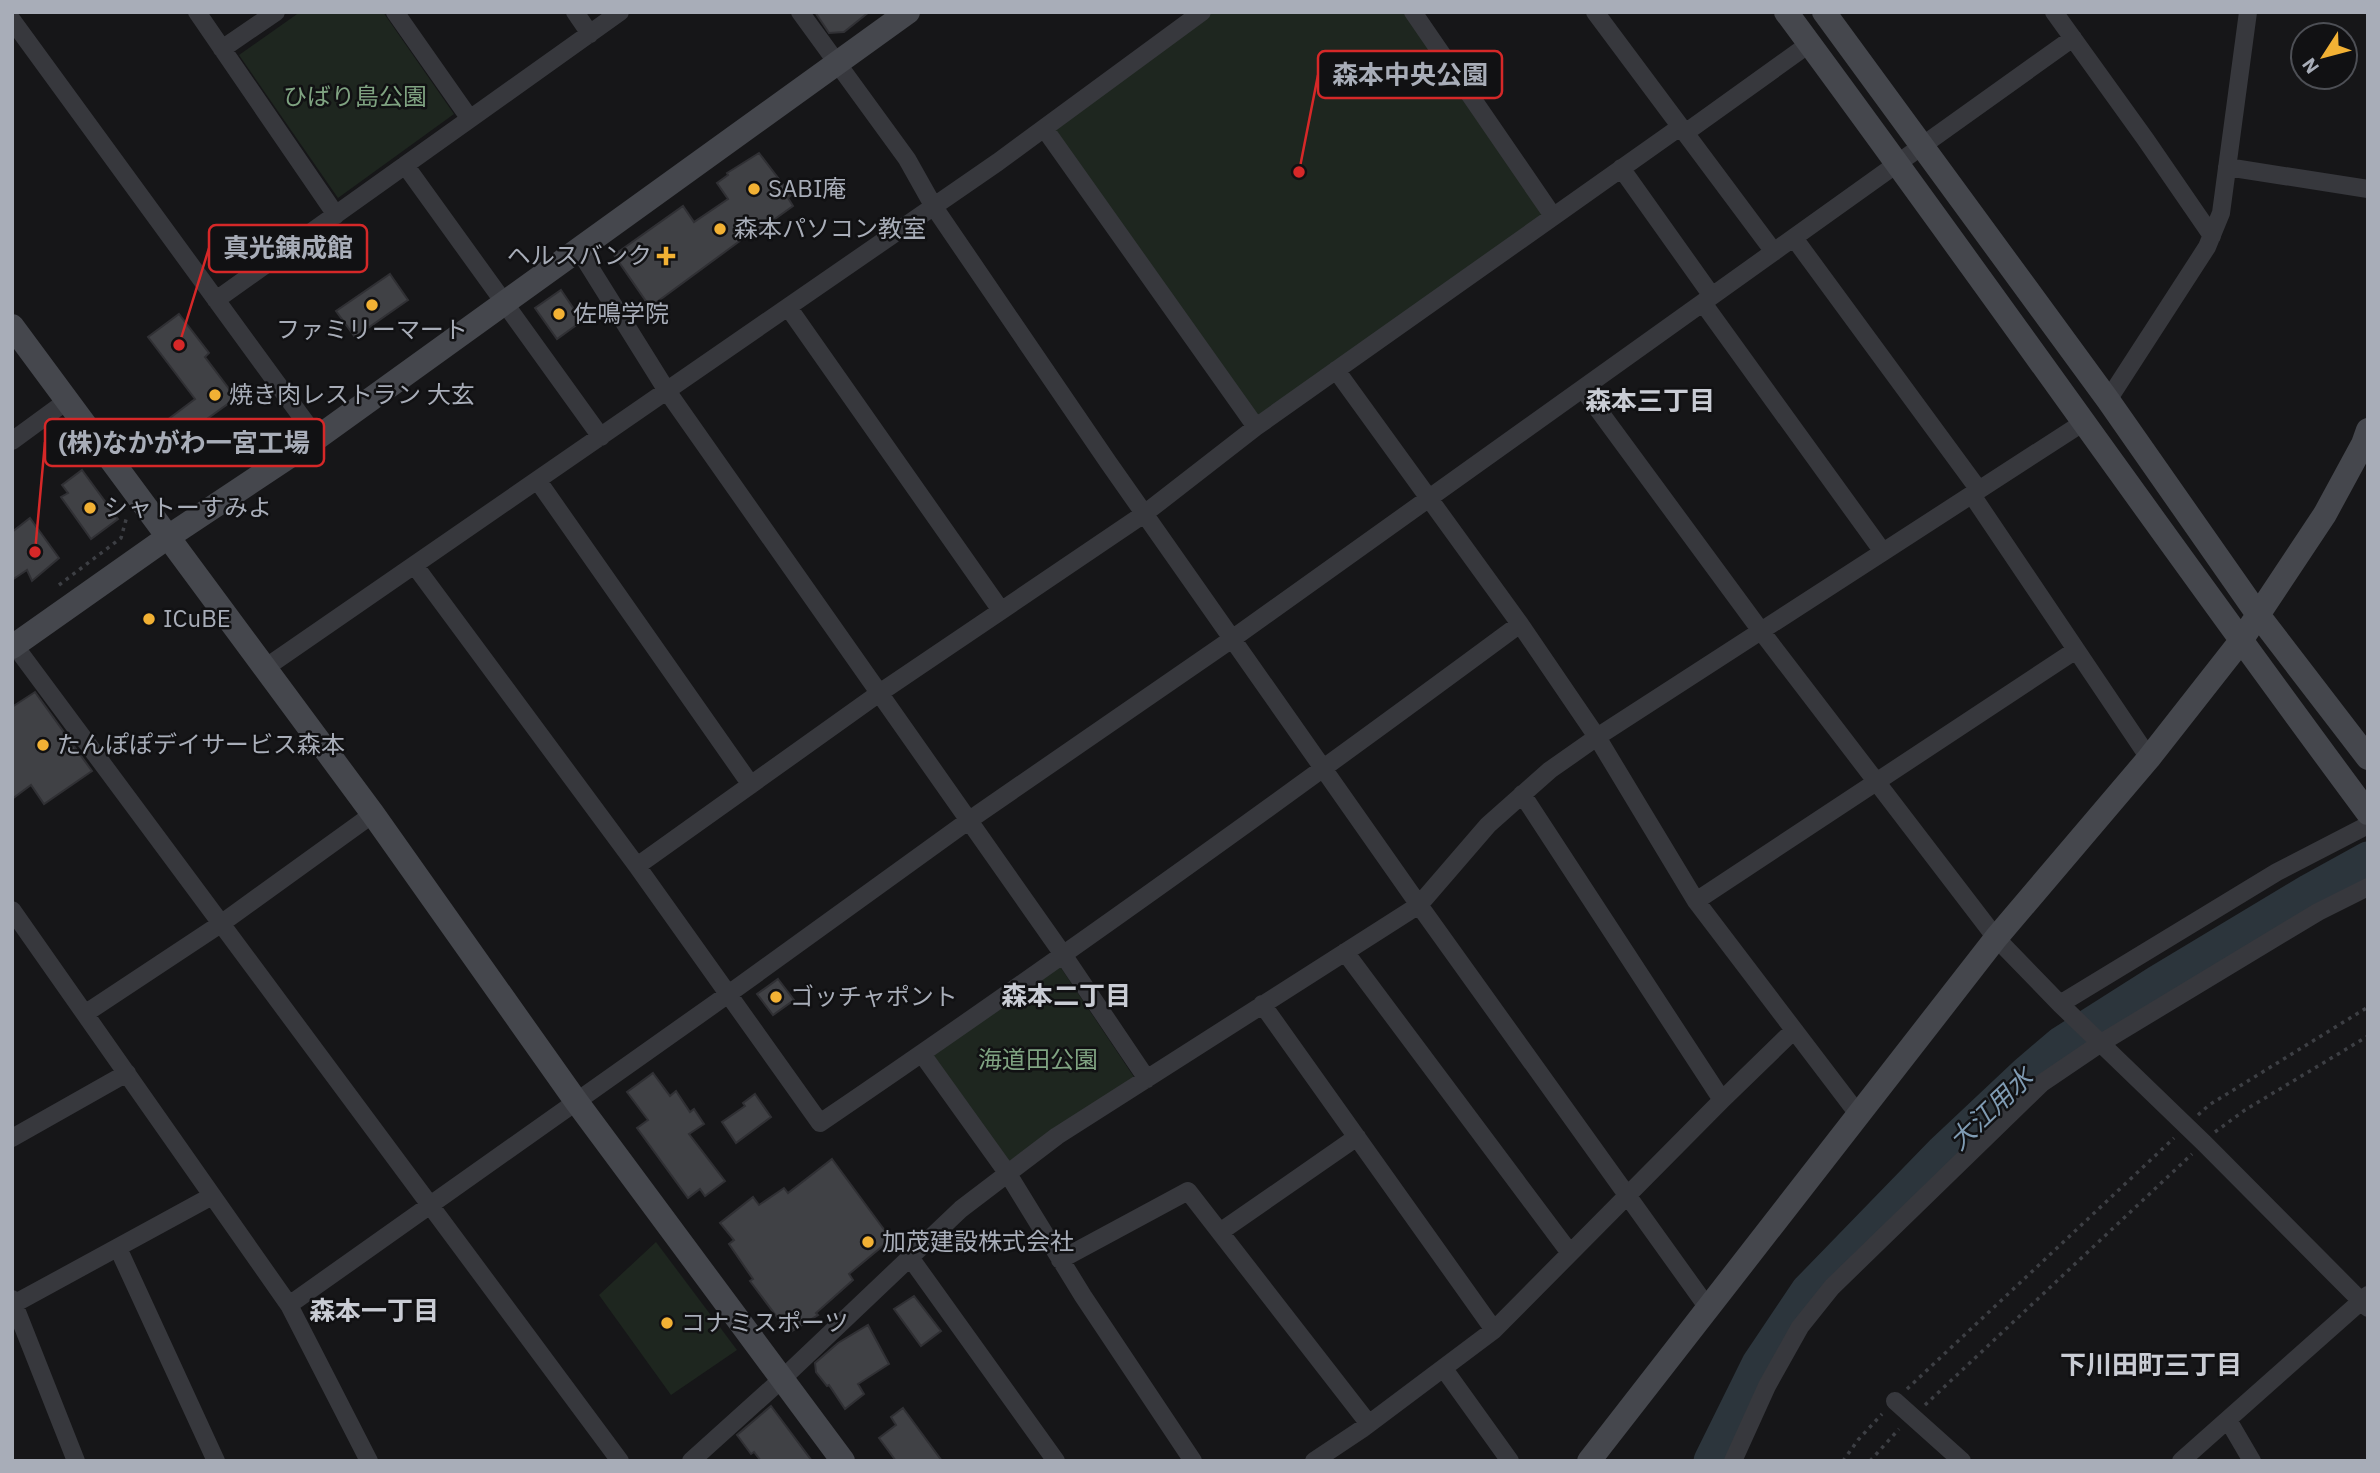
<svg xmlns="http://www.w3.org/2000/svg" width="2380" height="1473" font-family="'IBM Plex Sans','Noto Sans JP',sans-serif">
	<rect width="100%" height="100%" fill="#161618"/>
	<path fill="#1e261f" d="M300 12H383L454 114 338 198 239 55Z
		M1203 12H1413L1553 216 1251 420 1044 128Z
		M1057 962 1134 1077 1008 1162 932 1055Z
		M656 1242 737 1350 671 1395 599 1295Z"/>
	<g fill="none" stroke-linecap="round" stroke-linejoin="round">
		<path stroke="#2c353c" stroke-width="35" d="M1711 1461 1759 1364 1808 1291 1943 1152 2027 1073 2061 1044 2157 983 2310 891 2368 859"/>
	</g>
	<path fill="#404145" stroke="#303034" stroke-width="2" d="M815 12H869L844 32 829 33Z
		M759 153 791 195 788 198 793 206 754 234 752 232 650 307 614 255 683 206 694 222 728 199 717 183 728 175 727 173Z
		M390 274 408 300 355 337 336 311Z
		M561 290 582 321 557 339 535 308Z
		M179 314 209 353 205 357 236 398 207 419 215 429 176 459 154 430 195 399 148 337Z
		M82 470 118 519 91 539 61 497 68 493 62 485Z
		M30 518 59 558 32 581 27 570 12 580V532Z
		M35 692 92 771 44 804 31 785 12 799V707Z
		M778 979 794 1000 773 1015 757 994Z
		M653 1073 670 1096 676 1091 690 1112 694 1109 704 1124 689 1134 725 1181 705 1196 700 1189 688 1198 637 1128 648 1120 627 1092Z
		M755 1094 771 1117 736 1143 722 1122 745 1106 743 1103Z
		M832 1159 891 1239 849 1274 853 1280 816 1313 818 1315 789 1333 750 1281 753 1279 729 1244 734 1240 720 1223 753 1197 759 1205 784 1188 788 1193Z
		M914 1296 941 1331 921 1346 894 1309Z
		M868 1325 889 1364 858 1384 864 1394 845 1409 829 1385 827 1386 816 1372 815 1363 838 1343Z
		M771 1406 812 1461H761L754 1452 751 1454 737 1435Z
		M903 1408 942 1461H896L879 1438 896 1425 891 1417Z"/>
	<g fill="none" stroke-linecap="round" stroke-linejoin="round">
		<path stroke="#3d3f44" stroke-width="3.5" stroke-dasharray="3.5 5" stroke-linecap="butt" d="M59 585 121 538 127 516
			M2198 1115 2209 1105 2368 1007
			M2215 1132 2245 1110 2368 1036
			M1907 1389 2174 1138
			M1925 1405 2192 1154
			M1843 1461 1858 1440 1882 1414
			M1870 1461 1899 1429"/>
		<path stroke="#37383d" stroke-width="18" d="M197 12 336 215
			M395 12 470 119
			M575 12 590 34
			M800 12 907 159 934 207 1108 462 1419 905 1708 1308
			M1413 12 1553 216
			M1595 12 1774 252
			M2054 12 2146 140 2212 236
			M12 20 317 438
			M222 49 276 12
			M1044 128 1256 427
			M1685 133 1809 44
			M405 165 601 437
			M2227 167 2368 189
			M1621 168 1712 296
			M1794 238 1979 490
			M579 250 667 391 1062 953 1147 1079
			M216 300 620 12
			M1703 303 1883 552
			M788 307 1000 609
			M1336 370 1520 624 1597 737 1696 901 1858 1114
			M1583 389 1761 631 1996 938 2060 1004 2204 1143 2368 1308
			M2108 400 2207 247 2221 213 2248 12
			M12 441 68 400
			M538 481 751 785
			M1972 495 2149 758
			M415 566 637 866 820 1123C1057 962 1290 794 1520 624
			M15 646 620 1461
			M265 668 998 162 1202 12
			M1522 794 1722 1100
			M637 866 878 694 1144 514 1256 427 1680 127
			M1696 901 2076 650
			M12 910 289 1305 369 1461
			M1345 952 1570 1253
			M1262 1004 1494 1330
			M2060 1004 2277 872 2368 825
			M86 1013 222 923 373 814
			M922 1054 1008 1174 1083 1296 1193 1461
			M12 1138 127 1073
			M1220 1232 1357 1137
			M118 1248 216 1461
			M909 1256 1056 1461
			M1060 1260 1188 1191 1369 1424
			M12 1299 76 1461
			M12 1305 212 1196
			M289 1305 727 995 968 821 1232 639 2073 38
			M1444 1369 1510 1461
			M1895 1401 1962 1461
			M2228 1420 2252 1461
			M691 1461 782 1379 961 1209 1057 1136 1419 905 1488 825 1550 770 1597 737 2084 422
			M1314 1461 1362 1429 1494 1330 1722 1100 1794 1030
			M1733 1461 1767 1386 1800 1327 1832 1287 2042 1083 2101 1043 2318 912 2368 887
			M2181 1461 2368 1295"/>
		<path stroke="#45474d" stroke-width="24" d="M1786 12C1983 278 2171 548 2368 813
			M1824 12 2108 400 2259 616 2368 758
			M12 326 373 814 576 1101 843 1461
			M12 647 168 537 317 438 908 12
			M1589 1461 1996 938 2149 758 2240 642 2325 514 2363 444 2368 430"/>
	</g>
	<g fill="#f2b134" stroke="#111113" stroke-width="2.5">
		<circle cx="754" cy="189" r="7"/>
		<circle cx="720" cy="229" r="7"/>
		<path d="M662.5 245.5h7v7h7v7h-7v7h-7v-7h-7v-7h7z"/>
		<circle cx="372" cy="305" r="7"/>
		<circle cx="559" cy="314" r="7"/>
		<circle cx="215" cy="395" r="7"/>
		<circle cx="90" cy="508" r="7"/>
		<circle cx="149" cy="619" r="7"/>
		<circle cx="43" cy="745" r="7"/>
		<circle cx="776" cy="997" r="7"/>
		<circle cx="868" cy="1242" r="7"/>
		<circle cx="667" cy="1323" r="7"/>
	</g>
	<g text-anchor="middle" stroke-width="5" stroke-linejoin="round" paint-order="stroke">
		<g font-size="24" fill="#7fa381" stroke="#111113">
			<text x="355" y="105">ひばり島公園</text>
			<text x="1038" y="1068">海道田公園</text>
		</g>
		<g font-size="24" fill="#a8adb8" stroke="#111113" text-anchor="start">
			<text x="768" y="197">SABI庵</text>
			<text x="734" y="237">森本パソコン教室</text>
			<text x="652" y="264" text-anchor="end">ヘルスバンク</text>
			<text x="573" y="322">佐鳴学院</text>
			<text x="372" y="338" text-anchor="middle">ファミリーマート</text>
			<text x="229" y="403">焼き肉レストラン 大玄</text>
			<text x="104" y="516">シャトーすみよ</text>
			<text x="163" y="627">ICuBE</text>
			<text x="57" y="753">たんぽぽデイサービス森本</text>
			<text x="790" y="1005">ゴッチャポント</text>
			<text x="882" y="1250">加茂建設株式会社</text>
			<text x="681" y="1331">コナミスポーツ</text>
		</g>
		<g font-size="26" font-weight="bold" fill="#c9ccd4" stroke="#111113">
			<text x="1650" y="410">森本三丁目</text>
			<text x="1066" y="1005">森本二丁目</text>
			<text x="374" y="1320">森本一丁目</text>
			<text x="2151" y="1374">下川田町三丁目</text>
		</g>
		<g font-size="26" font-style="italic" fill="#7f9bb3" stroke="#111113">
			<text transform="translate(1991 1109) rotate(-44)" y="9">大江用水</text>
		</g>
	</g>
	<path fill="none" stroke="#d62828" stroke-width="2.5" d="M1299 172L1318 75M179 345L209 248M35 552L45 442"/>
	<g fill="#d62828" stroke="#111113" stroke-width="2.5">
		<circle cx="1299" cy="172" r="7"/>
		<circle cx="179" cy="345" r="7"/>
		<circle cx="35" cy="552" r="7"/>
	</g>
	<g fill="#111113" stroke="#d62828" stroke-width="2.5">
		<rect x="1318" y="51" width="184" height="47" rx="7"/>
		<rect x="209" y="225" width="158" height="47" rx="7"/>
		<rect x="45" y="419" width="279" height="47" rx="7"/>
	</g>
	<g font-size="26" text-anchor="middle" font-weight="bold" fill="#a8adb8">
		<text x="1410" y="84">森本中央公園</text>
		<text x="288" y="257">真光錬成館</text>
		<text x="184" y="452">(株)なかがわ一宮工場</text>
	</g>
	<rect width="2380" height="1473" fill="none" stroke="#a8adb8" stroke-width="28"/>
	<g transform="translate(2324 56) rotate(234)"><circle r="33" fill="#111113" stroke="#4d4f55" stroke-width="2"/>
	<path d="M0-5L12 26L0 18L-12 26Z" fill="#f2b134"/>
	<text y="-10" font-size="19" font-weight="bold" text-anchor="middle" fill="#a8adb8">N</text>
	</g>
</svg>
